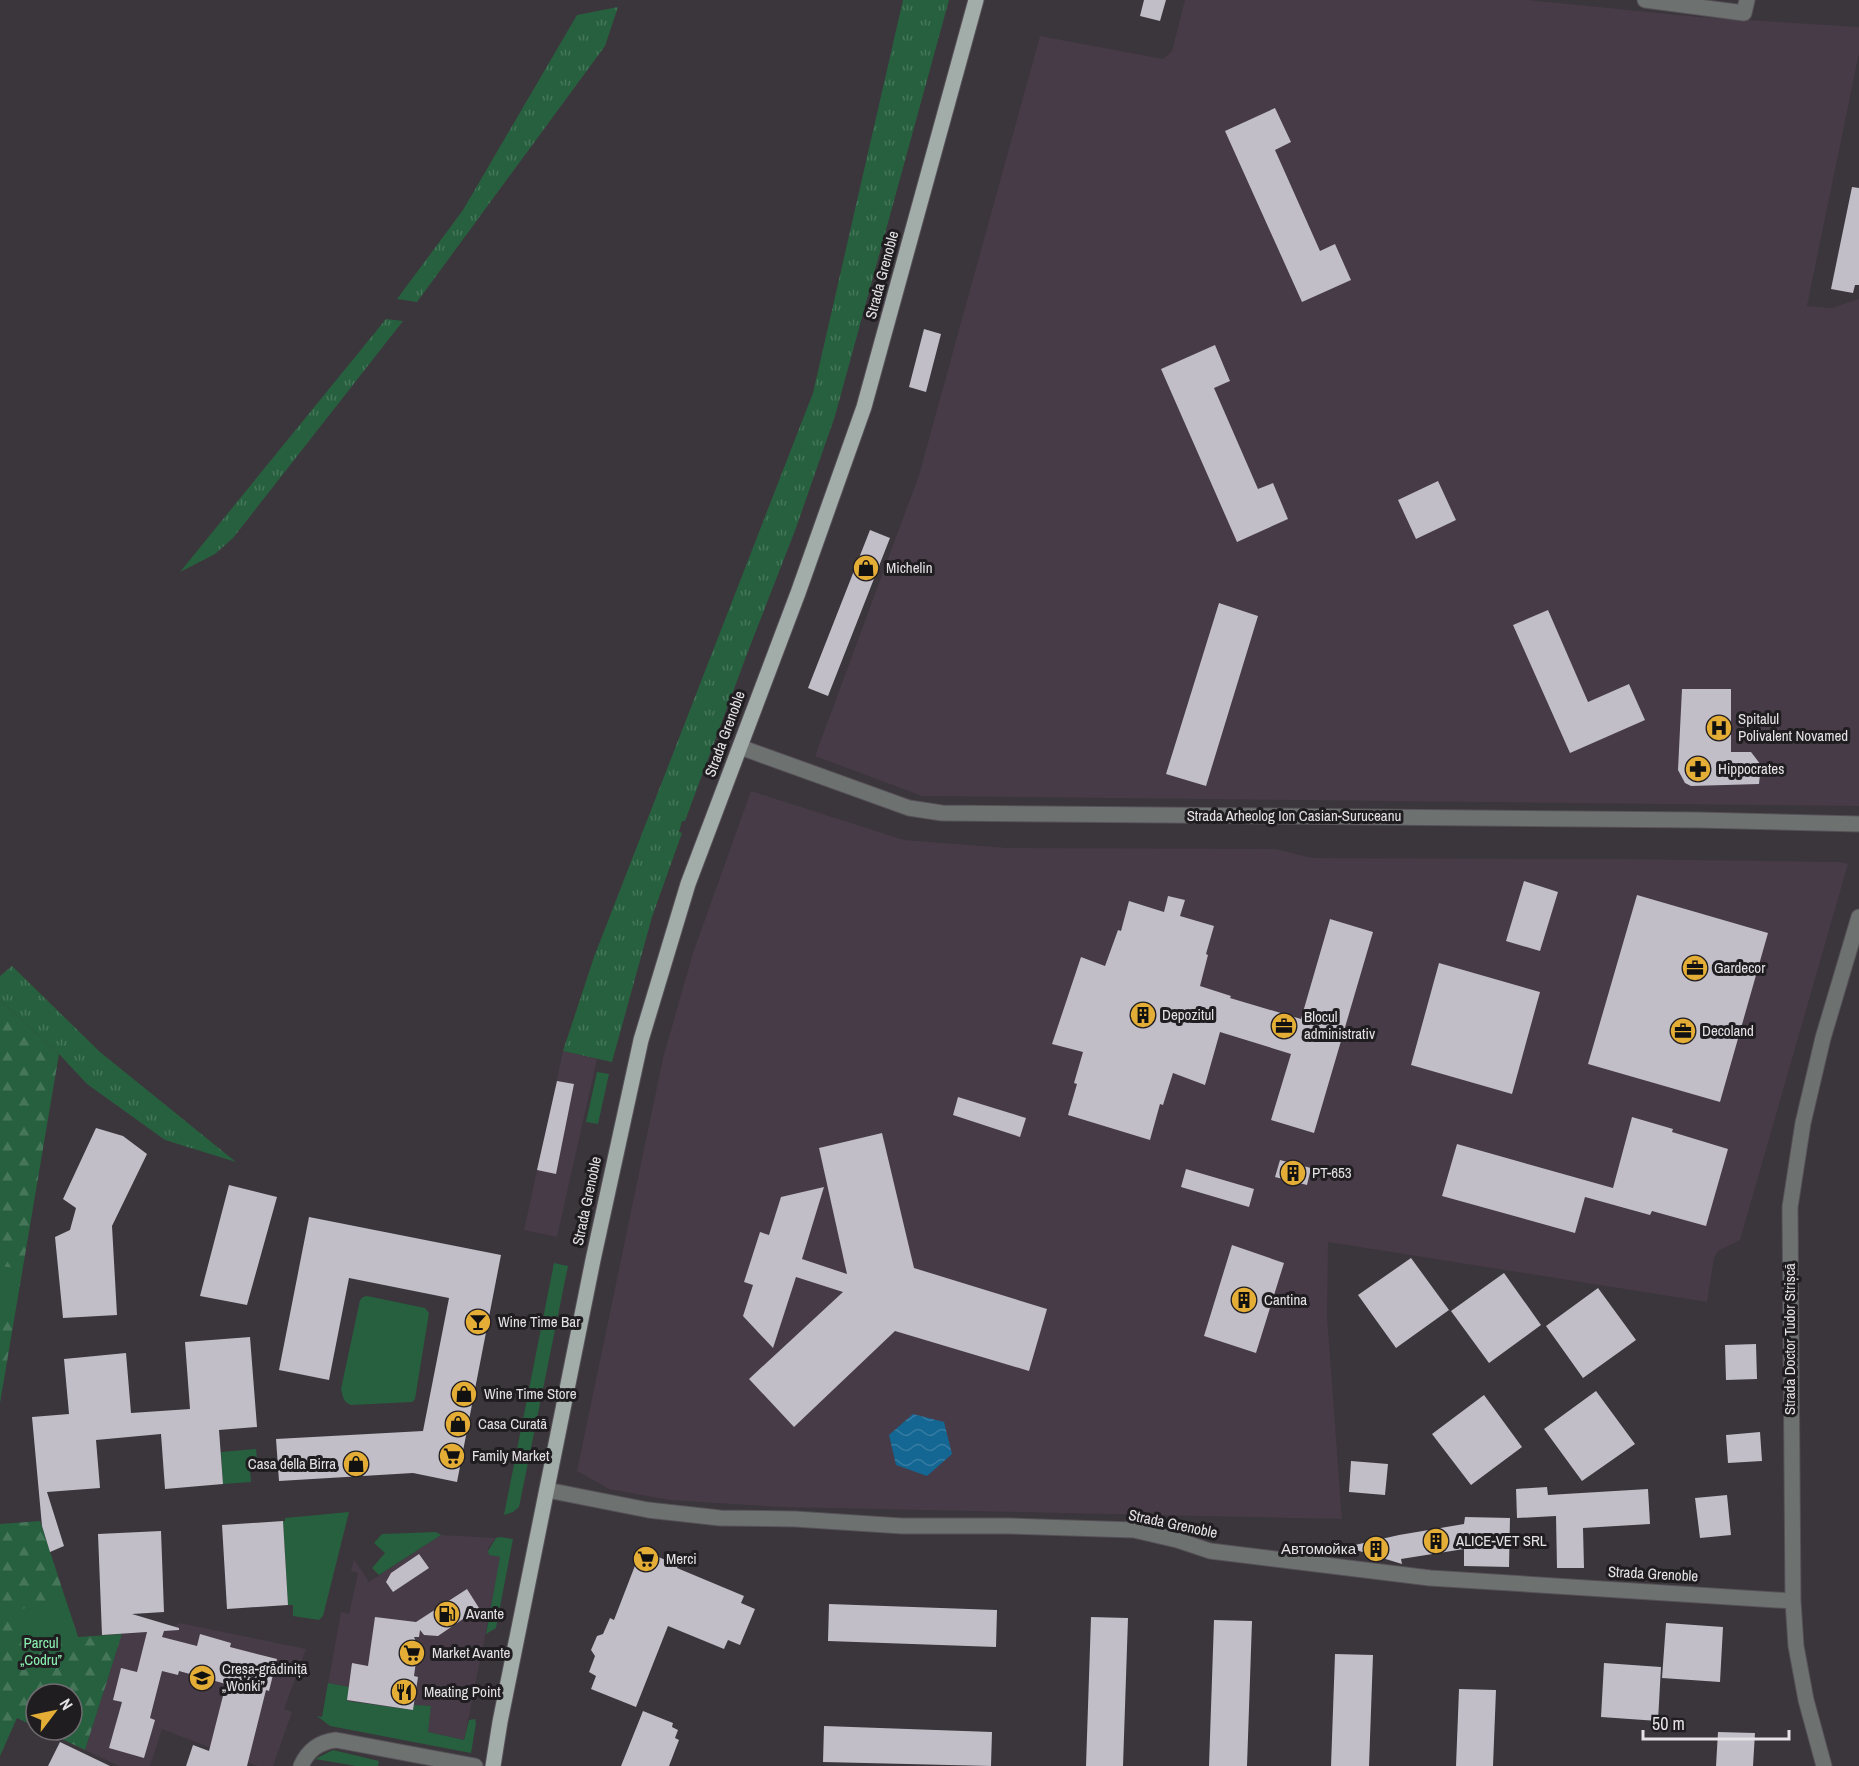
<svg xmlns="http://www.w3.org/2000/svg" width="1859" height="1766" font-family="'Archivo Narrow',sans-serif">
	<defs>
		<pattern id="grass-tufts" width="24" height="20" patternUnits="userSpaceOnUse" patternTransform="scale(1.5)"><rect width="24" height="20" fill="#27603e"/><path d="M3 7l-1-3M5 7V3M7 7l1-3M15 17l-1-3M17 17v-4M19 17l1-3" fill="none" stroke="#46765a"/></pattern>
		<pattern id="forest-firs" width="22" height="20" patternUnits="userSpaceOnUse" patternTransform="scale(1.5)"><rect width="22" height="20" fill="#27603e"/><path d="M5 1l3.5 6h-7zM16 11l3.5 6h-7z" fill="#46765a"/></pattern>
		<pattern id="water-waves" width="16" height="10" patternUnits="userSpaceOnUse" patternTransform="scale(1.5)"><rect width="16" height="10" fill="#146693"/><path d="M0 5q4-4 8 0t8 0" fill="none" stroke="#367ca2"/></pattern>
	</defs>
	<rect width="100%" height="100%" fill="#3b353c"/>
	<path fill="#463b47" d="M1185 0H1528L1699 17 1859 27V53L1807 306 1832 308 1859 299V806L922 796 815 756 919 475 1040 36 1163 59 1172 51Z
		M751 791 904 840 1008 848 1276 849 1312 858 1626 859 1840 862 1848 864 1740 1240 1718 1251 1714 1258 1707 1302 1328 1242 1327 1316 1342 1519 779 1507 669 1500 609 1489 577 1471 663 1058 693 953Z
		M563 1051 597 1059 557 1237 524 1230Z
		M441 1535 496 1538 488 1548 489 1555 501 1557 464 1740 427 1732 431 1706 414 1710 322 1717 341 1612 349 1614 358 1573 351 1571 354 1559 369 1582Z
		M180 1623 306 1649 284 1709 292 1712 273 1766H257L162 1729 150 1766H119L85 1750 122 1634 164 1631Z"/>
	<path fill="url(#grass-tufts)" d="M903 0H949L835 416 796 528 747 654 685 821H682L679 832 682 833 652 917 612 1062 563 1051 594 957 813 393Z
		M618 7 605 46 417 302 397 299 463 210 577 15Z
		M386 319 403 321 233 538 215 554 180 572Z
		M12 966 100 1052 236 1162 165 1140 87 1084 59 1054 0 1000V976Z"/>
	<path fill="url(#forest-firs)" d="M0 1000 59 1054 0 1403Z
		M40 1521 78 1637 122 1634 85 1750 43 1730H72V1694H36V1727L17 1718 0 1756V1524Z"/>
	<path fill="#27603e" d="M597 1072 609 1074 598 1124 586 1122Z
		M554 1263 568 1266 519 1507 513 1512 504 1515Z
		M0 1266 16 1268 11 1311 0 1310Z
		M367 1296 425 1308 429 1313 415 1399 412 1402 351 1405C343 1402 343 1397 341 1389L360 1300 363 1297Z
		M256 1449 258 1469H250L251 1482 223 1484 221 1452Z
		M349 1512 323 1616 319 1620 293 1616V1605H288L283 1521H285V1518Z
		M436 1532 441 1535 379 1575 372 1568 385 1553 374 1543 382 1534Z
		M500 1537 513 1539 496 1628 486 1634 500 1557 489 1555 488 1551 496 1538Z
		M63 1593 78 1637 20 1639 10 1612 38 1605Z
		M328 1683 349 1687 347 1701 413 1710 414 1705 431 1706 428 1732 464 1740 469 1720 475 1719 476 1723 471 1753 330 1726 317 1716 322 1717Z
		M333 1750 379 1761 378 1766H356L315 1759Z"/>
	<path fill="url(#water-waves)" d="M913 1414 944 1422 952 1454 927 1476 896 1465 889 1435Z"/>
	<path fill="#c1bec8" d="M1144 0H1166L1160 21 1140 16Z
		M1275 108 1291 142 1275 150 1320 251 1335 244 1351 280 1302 302 1225 131Z
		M1852 187 1859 188V285H1855L1853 293 1831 289Z
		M924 329 941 334 926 392 909 387Z
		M1215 345 1230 381 1214 388 1258 489 1273 483 1288 519 1237 542 1161 369Z
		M1438 481 1456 520 1416 539 1398 500Z
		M870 530 890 538 828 696 808 688Z
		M1219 603 1258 616 1206 786 1166 774Z
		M1548 610 1588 702 1629 684 1645 720 1570 753 1513 625Z
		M1682 689H1731V752H1751L1761 765 1759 784 1691 786 1685 783 1678 770Z
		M1524 881 1558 892 1540 951 1506 941Z
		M1637 895 1768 933 1720 1102 1588 1064Z
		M1168 896 1185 900 1180 916 1214 926 1206 954 1208 955 1200 986 1231 996 1230 998 1301 1019 1330 919 1373 932 1314 1133 1271 1120 1291 1054 1220 1032 1205 1085 1173 1073 1163 1105 1160 1104 1150 1140 1068 1115 1077 1084 1074 1083 1083 1052 1052 1044 1081 957 1105 966 1118 930 1121 931 1129 901 1164 912Z
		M1439 963 1540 992 1512 1094 1411 1065Z
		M557 1081 574 1084 556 1174 537 1170Z
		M958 1097 1026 1118 1020 1137 953 1115Z
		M1632 1117 1673 1129 1672 1132 1728 1149 1706 1226 1652 1211 1650 1215 1585 1197 1575 1233 1442 1196 1457 1144 1613 1188Z
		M96 1128 123 1136 147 1154 112 1226 117 1315 63 1318 55 1237 70 1230 76 1208 63 1199Z
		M882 1133 914 1268 1047 1309 1029 1371 895 1331 794 1427 749 1379 843 1292 796 1277 773 1348 743 1316 753 1285 744 1282 760 1232 769 1235 781 1197 824 1187 802 1259 847 1274 819 1148Z
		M1280 1160 1311 1168 1307 1185 1275 1177Z
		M1186 1169 1254 1189 1249 1207 1181 1187Z
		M229 1185 277 1197 247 1305 200 1296Z
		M309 1217 501 1255 457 1482 413 1473 279 1481 276 1439 423 1431 449 1298 349 1278 329 1380 279 1370Z
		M1232 1245 1284 1263 1256 1353 1204 1336Z
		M1411 1258 1449 1310 1396 1348 1358 1295Z
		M1504 1273 1541 1325 1489 1363 1451 1311Z
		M1598 1288 1636 1340 1583 1378 1546 1326Z
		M250 1337 257 1427 219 1430 223 1484 165 1489 161 1434 96 1440 100 1488 47 1492 64 1546 50 1552 42 1526 32 1417 69 1414 64 1359 126 1353 131 1413 190 1409 185 1342Z
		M1756 1344 1757 1379 1726 1380 1725 1345Z
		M1596 1391 1635 1444 1582 1481 1544 1429Z
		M1484 1395 1522 1447 1471 1485 1432 1434Z
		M1760 1432 1762 1461 1728 1463 1726 1435Z
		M1351 1461 1388 1464 1385 1495 1349 1492Z
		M1547 1487 1548 1495 1648 1489 1650 1524 1583 1528 1584 1568H1557L1556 1516 1517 1518 1516 1489Z
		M1727 1495 1731 1535 1700 1538 1695 1498Z
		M1465 1517 1510 1518 1509 1567 1464 1566V1549L1401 1559 1402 1564 1346 1547 1399 1535 1464 1524Z
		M283 1521 288 1605 227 1609 222 1525Z
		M161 1531 164 1612 132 1614 179 1628V1630L164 1631 162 1637 197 1646 200 1634 231 1643 230 1647 277 1659 269 1691 266 1690 247 1766H186L193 1745 209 1751 226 1684 179 1671 178 1675 162 1671 150 1718 155 1720 144 1758 109 1748 122 1702 113 1700 121 1668 137 1672 147 1632 102 1635 98 1534Z
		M641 1550 678 1565 677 1568 744 1596 741 1603 755 1609 740 1645 728 1640 724 1649 668 1626 636 1707 591 1689 596 1676 589 1672 595 1656 591 1650 597 1636 603 1634 610 1618 614 1620Z
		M419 1554 429 1568 393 1592 386 1582 391 1573Z
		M467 1589 479 1608 438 1636 424 1635 420 1630 419 1637H414L418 1647 414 1676 418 1677 413 1710 347 1700 352 1663 368 1666 375 1617 416 1622Z
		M829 1604 997 1610 996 1647 828 1641Z
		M1091 1617 1128 1618 1123 1766H1086Z
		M1214 1620 1252 1621 1247 1766H1209Z
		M1666 1623 1723 1627 1720 1682 1662 1678Z
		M1335 1654 1373 1655 1369 1766H1331Z
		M1604 1663 1661 1667 1658 1721 1601 1717Z
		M1459 1689 1496 1690 1493 1766H1456Z
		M643 1711 673 1723 672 1727 678 1730 675 1738 679 1740 669 1766H621Z
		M824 1726 992 1732 991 1766 823 1762Z
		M1718 1732 1755 1733 1753 1766H1716Z
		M60 1742 110 1766H48Z"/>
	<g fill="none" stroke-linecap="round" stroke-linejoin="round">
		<g stroke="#565157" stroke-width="17">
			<path id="minor" d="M1645 0 1744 13 1747 0
				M740 747 909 808 942 813 1698 820 1859 824
				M547 1490 648 1510 720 1518 795 1519 902 1526H1008L1134 1530 1177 1540 1210 1551 1430 1578 1793 1601
				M301 1766C308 1750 319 1742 336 1740L475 1766
				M1824 1766 1806 1700 1796 1646 1793 1601 1790 1207 1803 1123 1823 1038 1859 917"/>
		</g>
		<g stroke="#565157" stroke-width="17">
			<path id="major" d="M493 1766 500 1722 593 1260 641 1040 688 884 798 593 864 407 976 0"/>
		</g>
		<use href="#minor" stroke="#6d7270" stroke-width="15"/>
		<use href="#major" stroke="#a2aca8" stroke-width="15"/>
	</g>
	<defs>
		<g id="shop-disc" transform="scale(1.35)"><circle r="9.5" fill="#e4ad35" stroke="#201d21"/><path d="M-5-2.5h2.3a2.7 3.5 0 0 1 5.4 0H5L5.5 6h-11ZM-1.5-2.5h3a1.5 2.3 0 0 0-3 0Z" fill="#111"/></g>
		<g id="hospital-disc" transform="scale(1.35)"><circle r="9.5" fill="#e4ad35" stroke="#201d21"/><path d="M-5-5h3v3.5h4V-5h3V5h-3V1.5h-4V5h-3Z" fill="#111"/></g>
		<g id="pharmacy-disc" transform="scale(1.35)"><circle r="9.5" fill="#e4ad35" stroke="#201d21"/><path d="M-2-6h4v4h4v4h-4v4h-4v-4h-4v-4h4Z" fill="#111"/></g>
		<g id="office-disc" transform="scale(1.35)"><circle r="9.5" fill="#e4ad35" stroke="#201d21"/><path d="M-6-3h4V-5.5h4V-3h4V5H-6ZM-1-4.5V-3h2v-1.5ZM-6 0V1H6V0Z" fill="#111"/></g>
		<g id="building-disc" transform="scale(1.35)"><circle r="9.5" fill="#e4ad35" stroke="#201d21"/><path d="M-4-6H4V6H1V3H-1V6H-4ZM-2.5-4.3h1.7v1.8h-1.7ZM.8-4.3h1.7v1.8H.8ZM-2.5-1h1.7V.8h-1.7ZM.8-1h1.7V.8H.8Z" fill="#111"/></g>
		<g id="bar-disc" transform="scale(1.35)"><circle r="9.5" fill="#e4ad35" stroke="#201d21"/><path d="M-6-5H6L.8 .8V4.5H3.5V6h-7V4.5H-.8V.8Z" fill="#111"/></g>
		<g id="supermarket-disc" transform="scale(1.35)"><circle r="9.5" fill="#e4ad35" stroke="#201d21"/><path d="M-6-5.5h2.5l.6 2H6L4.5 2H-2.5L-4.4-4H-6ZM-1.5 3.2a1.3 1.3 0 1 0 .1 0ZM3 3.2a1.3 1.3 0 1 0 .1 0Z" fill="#111"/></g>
		<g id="fuel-disc" transform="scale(1.35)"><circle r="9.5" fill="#e4ad35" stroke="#201d21"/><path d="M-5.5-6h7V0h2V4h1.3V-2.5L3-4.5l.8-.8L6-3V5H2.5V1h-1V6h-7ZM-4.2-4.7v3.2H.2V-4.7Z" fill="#111"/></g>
		<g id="school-disc" transform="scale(1.35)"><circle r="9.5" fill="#e4ad35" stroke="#201d21"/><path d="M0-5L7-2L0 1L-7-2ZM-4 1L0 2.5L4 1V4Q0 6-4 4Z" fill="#111"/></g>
		<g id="restaurant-disc" transform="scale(1.35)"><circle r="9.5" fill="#e4ad35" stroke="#201d21"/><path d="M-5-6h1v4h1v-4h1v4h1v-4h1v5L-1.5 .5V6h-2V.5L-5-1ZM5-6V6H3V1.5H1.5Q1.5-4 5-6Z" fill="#111"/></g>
	</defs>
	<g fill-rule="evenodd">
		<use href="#shop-disc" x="866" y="568"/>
		<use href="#hospital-disc" x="1719" y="728"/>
		<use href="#pharmacy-disc" x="1698" y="769"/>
		<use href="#office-disc" x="1695" y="968"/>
		<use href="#building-disc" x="1143" y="1015"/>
		<use href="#office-disc" x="1284" y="1026"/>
		<use href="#office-disc" x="1683" y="1031"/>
		<use href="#building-disc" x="1293" y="1173"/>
		<use href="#building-disc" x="1244" y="1300"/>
		<use href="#bar-disc" x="478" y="1322"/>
		<use href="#shop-disc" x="464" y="1394"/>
		<use href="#shop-disc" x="458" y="1424"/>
		<use href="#supermarket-disc" x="452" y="1456"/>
		<use href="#shop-disc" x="356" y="1464"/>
		<use href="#building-disc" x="1436" y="1541"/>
		<use href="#building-disc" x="1376" y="1549"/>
		<use href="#supermarket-disc" x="646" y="1559"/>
		<use href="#fuel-disc" x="447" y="1614"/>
		<use href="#supermarket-disc" x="412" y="1653"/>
		<use href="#school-disc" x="202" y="1678"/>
		<use href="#restaurant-disc" x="404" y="1692"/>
	</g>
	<g text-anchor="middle" stroke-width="6" stroke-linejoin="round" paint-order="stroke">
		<g font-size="15" fill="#e5e1e5" stroke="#201d21">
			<text transform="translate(882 275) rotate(-75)" y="5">Strada Grenoble</text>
			<text transform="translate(725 734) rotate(-70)" y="5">Strada Grenoble</text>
			<text x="1294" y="821">Strada Arheolog Ion Casian-Suruceanu</text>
			<text transform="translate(587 1201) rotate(-78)" y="5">Strada Grenoble</text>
			<text transform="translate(1790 1339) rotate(-90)" y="5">Strada Doctor Tudor Strișcă</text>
			<text transform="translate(1173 1524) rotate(12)" y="5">Strada Grenoble</text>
			<text transform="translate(1653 1574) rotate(3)" y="5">Strada Grenoble</text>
		</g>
		<g font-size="15" fill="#e5e1e5" stroke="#201d21" text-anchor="start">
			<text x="886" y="573">Michelin</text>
			<text x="1738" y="724">Spitalul<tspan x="1738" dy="17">Polivalent Novamed</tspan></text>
			<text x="1718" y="774">Hippocrates</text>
			<text x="1714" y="973">Gardecor</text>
			<text x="1162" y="1020">Depozitul</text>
			<text x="1304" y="1022">Blocul<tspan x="1304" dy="17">administrativ</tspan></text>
			<text x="1702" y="1036">Decoland</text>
			<text x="1312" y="1178">PT-653</text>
			<text x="1264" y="1305">Cantina</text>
			<text x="498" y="1327">Wine Time Bar</text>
			<text x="484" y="1399">Wine Time Store</text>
			<text x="478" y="1429">Casa Curată</text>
			<text x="472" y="1461">Family Market</text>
			<text x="336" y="1469" text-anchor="end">Casa della Birra</text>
			<text x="1456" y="1546">ALICE-VET SRL</text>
			<text x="1356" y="1554" text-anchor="end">Автомойка</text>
			<text x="666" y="1564">Merci</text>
			<text x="466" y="1619">Avante</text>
			<text x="432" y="1658">Market Avante</text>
			<text x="222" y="1674">Creșa-grădiniță<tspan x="222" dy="17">„Wonki”</tspan></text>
			<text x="424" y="1697">Meating Point</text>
		</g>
		<g font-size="15" fill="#8bf1b0" stroke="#201d21">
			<text x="41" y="1648">Parcul<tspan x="41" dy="17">„Codru”</tspan></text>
		</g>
	</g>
	<g transform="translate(54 1712) rotate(58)"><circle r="28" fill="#201d21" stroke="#6f6b6f" stroke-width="1.5"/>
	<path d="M0-4.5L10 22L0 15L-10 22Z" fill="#e4ad35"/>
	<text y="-9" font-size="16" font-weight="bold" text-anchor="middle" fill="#e5e1e5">N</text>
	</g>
	<path d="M1643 1730v9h146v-9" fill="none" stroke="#e5e1e5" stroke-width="3"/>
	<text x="1652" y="1730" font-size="18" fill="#e5e1e5" stroke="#201d21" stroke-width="4.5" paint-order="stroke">50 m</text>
</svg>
